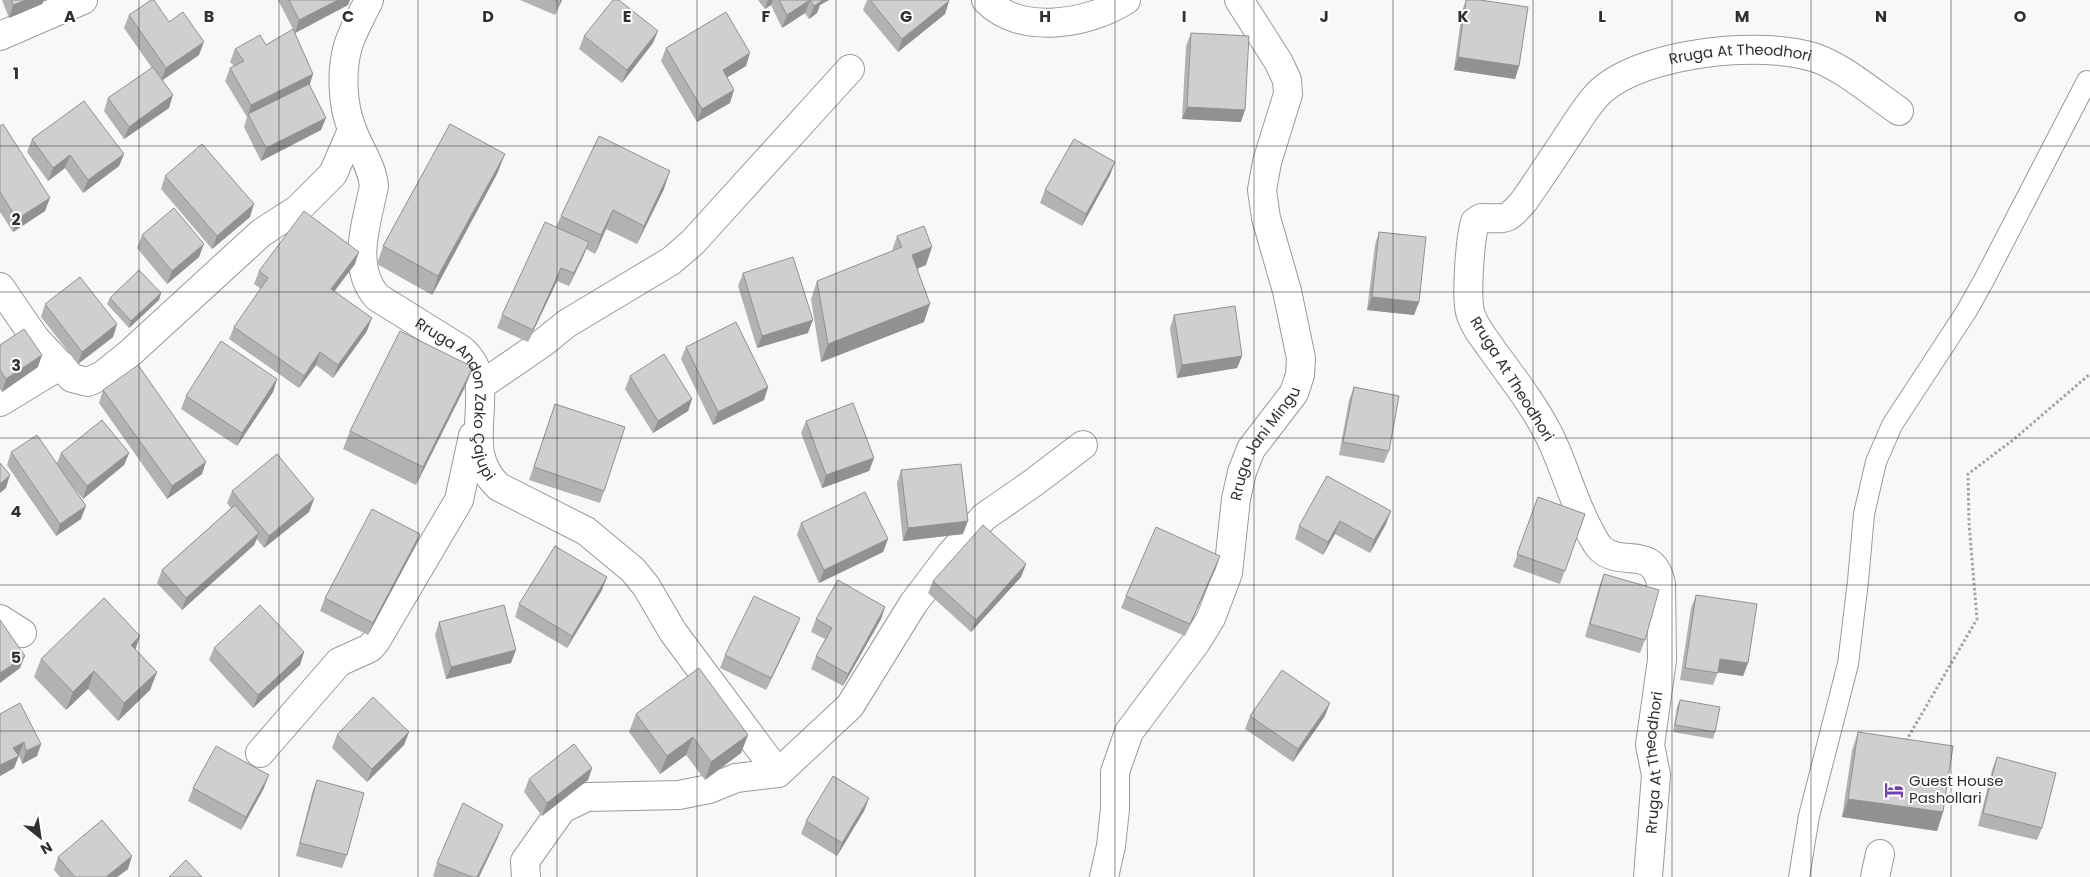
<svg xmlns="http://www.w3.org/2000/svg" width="2090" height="877" font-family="Poppins,sans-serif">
	<rect width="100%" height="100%" fill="#f7f9f6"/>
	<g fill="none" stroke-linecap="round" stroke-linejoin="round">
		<g stroke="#9a9b98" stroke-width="22">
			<path id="service" d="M1799 877 1809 816 1848 664 1858 581 1864 514 1876 462 1892 425 1966 312 1984 280 2087 81"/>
		</g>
		<g stroke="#9a9b98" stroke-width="30">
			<g id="minor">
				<path id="s1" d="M369 0C362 15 353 30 348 46 341 70 342 105 352 129 359 149 372 165 374 186 367 222 350 266 377 297L462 350C504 387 454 447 499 487L586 531 633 570 646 586 673 632 778 773"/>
				<path d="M986 0C1020 36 1089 24 1126 0"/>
				<path d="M0 287 35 338 72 378 88 382 103 375 129 354 261 233 298 209 333 174 352 130"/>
				<path d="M480 386 544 342 566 324 671 261 693 242 850 69"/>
				<path d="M0 402 61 365"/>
				<path d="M0 619 22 633"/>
				<path d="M260 753 339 662 370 648 376 641 459 500 473 436"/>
				<path d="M526 877 525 861 562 809 587 797 679 795 709 789 736 778 778 773 850 706 913 604 950 555 984 517 1033 483 1083 445"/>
				<path id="s2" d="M1104 877 1111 846 1115 809V772L1129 732 1197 641 1211 618 1228 573 1236 499 1242 472 1251 449 1294 393 1300 375 1301 358 1287 291 1266 218 1262 190 1267 162 1288 94 1287 80 1278 61 1239 0"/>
				<path id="s3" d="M1648 877 1656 775 1650 745 1662 660 1661 584C1653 544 1622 568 1601 549 1596 544 1592 536 1589 530 1572 499 1564 464 1548 433 1533 404 1512 377 1493 351 1485 339 1474 327 1470 312 1466 295 1470 239 1475 222L1481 218C1507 218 1506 222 1524 201 1540 178 1556 154 1571 131 1580 118 1589 102 1601 91 1644 52 1762 40 1816 58 1844 68 1874 94 1899 111"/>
				<path d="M1875 877 1880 854"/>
			</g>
		</g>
		<g stroke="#9a9b98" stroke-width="30">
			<path id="tertiary" d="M0 36 83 0"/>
		</g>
		<path stroke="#a4a5a3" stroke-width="3" stroke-dasharray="2.5 2.5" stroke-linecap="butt" d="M1906 741 1977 619 1969 523 1968 474 2013 440 2090 374"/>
		<use href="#service" stroke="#fff" stroke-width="20"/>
		<use href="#minor" stroke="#fff" stroke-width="28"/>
		<use href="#tertiary" stroke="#fff" stroke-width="28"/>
	</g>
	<path fill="#b2b1b4" d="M2 0H44L42 4 9 18Z
		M278 0H350L348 5 295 33 313 74 309 85 321 130 261 161 244 127 247 117 225 81 230 68 234 66 230 62 235 49 266 45 293 29Z
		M520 0H562L555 15Z
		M758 0H829L820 5 817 13 809 19 805 13 782 28 771 5 765 9Z
		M867 0H949V1L945 14 898 52 863 10Z
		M1466 0H1480L1519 66 1515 79 1454 70 1462 11Z
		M129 15 169 22 199 55 163 80 169 108 124 139 104 111 108 98 152 68 124 28Z
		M1191 33 1241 122 1182 119 1186 46Z
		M584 36 653 43 622 83 579 49Z
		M666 48 746 66 727 77 730 103 697 122 661 61Z
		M0 126 45 211 13 232 0 212Z
		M32 139 124 154 119 166 83 193 65 168 48 181 27 152Z
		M498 172 432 295 377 264 383 246Z
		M1110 175 1082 226 1040 203 1045 190Z
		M165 176 250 217 212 249 161 189Z
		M664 189 637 244 606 229 595 254 586 249 569 286 557 281 528 342 497 328 502 315 556 227 561 216Z
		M1379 232 1419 302 1414 315 1367 310 1375 245Z
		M142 235 199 257 167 284 137 248Z
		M897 236 926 265 917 269 924 322 821 362 811 299 817 281 892 251Z
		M355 264 334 292 367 331 333 378 316 365 299 388 229 339 234 327 261 289 254 284 259 271Z
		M743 273 808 333 757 348 738 286Z
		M161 293 159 300 129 328 107 304 110 298Z
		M45 304 117 324 113 337 78 364 41 317Z
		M1174 315 1242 356 1237 368 1177 378 1170 328Z
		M0 345 38 367 2 392 0 389Z
		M686 347 768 387 764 400 713 425 681 359Z
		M630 376 692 399 688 411 653 433 625 389Z
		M277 379 273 392 237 446 181 409 186 396Z
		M466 385 416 485 343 449 350 431Z
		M1354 387 1389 451 1384 463 1339 455 1349 400Z
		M103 390 202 474 167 499 99 403Z
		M555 404 604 491 600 503 529 480Z
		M806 421 874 458 869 471 822 488 801 433Z
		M11 452 57 463 61 453H129L124 465 83 499 70 483 81 519 56 536 7 465Z
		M901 470 963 534 903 541 897 483Z
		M1327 476 1386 524 1370 553 1335 534 1323 555 1295 539 1299 526Z
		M232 491 314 499 309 512 264 548 257 539 254 545 182 610 157 583 162 570 231 508 227 503Z
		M1538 497 1585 514 1560 584 1513 567Z
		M801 523 888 539 883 552 819 583 797 535Z
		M420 534 415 547 368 635 320 611 325 598Z
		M1026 564 1021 577 971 632 928 593 933 581Z
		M1216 568 1185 636 1121 608 1126 596Z
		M1604 574 1645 640 1640 653 1585 637 1599 587Z
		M602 590 567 648 515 617 519 604Z
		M1696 595 1748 663 1743 676 1718 672 1713 685 1680 680 1691 608Z
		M885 607 881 619 843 686 811 669 816 656 825 639 811 632 816 619Z
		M439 622 511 663 446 679 435 635Z
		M795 630 766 690 720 668 725 655Z
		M214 648 304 652 300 665 253 708 209 660Z
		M135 649 157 672 150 690 118 721 88 689 66 710 34 677 41 659Z
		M1680 700 1715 732 1713 739 1673 732 1677 707Z
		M0 714 41 744 37 756 22 764 19 755H18L14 768 0 776Z
		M636 714 748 735 741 753 705 780 686 755 660 774 629 732Z
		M1250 716H1325L1293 762 1245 729Z
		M409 732 404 745 367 782 332 748 337 735Z
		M1858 732 1943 812 1937 831 1842 817 1852 750Z
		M1997 757 2042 828 2037 840 1978 826 1992 770Z
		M592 768 588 780 542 816 524 792 529 779Z
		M317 780 347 855 342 868 296 856 312 793Z
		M193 788H264L241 830 188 801Z
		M869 798 864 811 837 856 801 834 806 821Z
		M498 837 479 877H435L433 876 437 863Z
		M58 857 128 869 117 877H60L54 870Z"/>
	<path fill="#919092" d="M26 0H44L42 4 9 18 13 5Z
		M338 0H350L348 5 295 33 299 20Z
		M561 0H562L555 15Z
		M768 0H773L771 5 765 9Z
		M810 0 805 13 782 28 787 15Z
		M817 0H829L820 5 817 13 809 19 814 6Z
		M949 1 945 14 898 52 902 39Z
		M658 31 653 43 622 83 627 70Z
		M204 42 199 55 161 81 166 68Z
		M750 53 746 66 718 83 723 70Z
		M1458 57 1519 66 1515 79 1454 70Z
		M313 74 309 87 248 114 247 118 251 105Z
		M734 90 730 103 697 122 702 109Z
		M173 95 169 108 124 139 129 127Z
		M1187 107 1245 110 1241 122 1182 119Z
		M326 118 321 130 261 161 266 148Z
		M124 154 119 166 83 193 88 180Z
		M505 154 498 172 432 295 438 276Z
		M70 155 65 168 48 181 53 168Z
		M1115 162 1110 175 1082 226 1086 214Z
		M670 171 664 189 637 244 644 226Z
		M50 198 45 211 13 232 17 219Z
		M254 204 250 217 212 249 217 236Z
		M613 210 606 229 595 254 601 235Z
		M589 242 584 255 569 286 574 273Z
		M204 244 199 257 167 284 172 271Z
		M932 247 926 265 905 273 912 255Z
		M359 252 355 264 326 302 331 289Z
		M561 268 557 281 528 342 533 330Z
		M161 293 159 300 129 328 131 321Z
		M1372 297 1419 302 1414 315 1367 310Z
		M930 304 924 322 821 362 828 344Z
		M372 318 367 331 333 378 338 365Z
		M813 320 808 333 757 348 762 336Z
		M117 324 113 337 78 364 82 352Z
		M320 352 316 365 299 388 304 376Z
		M42 355 38 367 2 392 6 379Z
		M1242 356 1237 368 1177 378 1182 365Z
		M473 367 466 385 416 485 423 467Z
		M277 379 273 392 237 446 242 433Z
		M768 387 764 400 713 425 718 412Z
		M692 399 688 411 653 433 658 421Z
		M129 453 124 465 83 499 87 486Z
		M874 458 869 471 822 488 826 475Z
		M206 462 202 474 167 499 172 486Z
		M10 475 6 488 0 493V484Z
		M314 499 309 512 264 548 269 536Z
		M86 506 81 519 56 536 60 524Z
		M1391 511 1386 524 1370 553 1374 540Z
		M968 521 963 534 903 541 908 528Z
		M1340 521 1335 534 1323 555 1328 542Z
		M259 533 254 545 182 610 186 598Z
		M420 534 415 547 368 635 373 623Z
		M888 539 883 552 819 583 824 570Z
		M1220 556 1216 568 1185 636 1190 624Z
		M1026 564 1021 577 971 632 976 620Z
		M607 577 602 590 567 648 572 636Z
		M885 607 881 619 843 686 848 674Z
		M800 618 795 630 766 690 771 678Z
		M140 636 134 654 131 645Z
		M516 650 511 663 446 679 451 667Z
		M304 652 300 665 253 708 258 695Z
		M25 656 20 668 0 683V673Z
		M1720 659 1748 663 1743 676 1715 672Z
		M94 671 88 689 66 710 73 692Z
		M157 672 150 690 118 721 124 703Z
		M1330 703 1325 716 1293 762 1298 749Z
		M409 732 404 745 367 782 372 769Z
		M748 735 741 753 705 780 711 762Z
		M693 737 686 755 660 774 667 756Z
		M24 742 19 755 8 761 13 748Z
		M41 744 37 756 22 764 26 751Z
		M19 756 14 768 0 776V765Z
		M592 768 588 780 542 816 547 803Z
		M269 775 264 788 241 830 246 817Z
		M869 798 864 811 837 856 842 843Z
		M1848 799 1943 812 1937 831 1842 817Z
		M503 825 498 837 479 877H477Z
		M132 856 128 869 117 877H106Z"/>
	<path fill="#cfced1" stroke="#919092" d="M11 0H26L13 5Z
		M151 0H154L169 22 183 12 204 42 166 68 129 15Z
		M289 0H338L299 20Z
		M554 0H561L560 3Z
		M613 0H619L658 31 627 70 584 36Z
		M779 0H810L787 15Z
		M810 0H821L822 1 814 6Z
		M870 0H949V1L902 39Z
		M1466 0H1480L1528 7 1519 66 1458 57Z
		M726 12 750 53 723 70 734 90 702 109 666 48Z
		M293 29 313 74 251 105 230 68 244 61 235 49 260 35 266 45Z
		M1191 33 1249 36 1245 110 1187 107Z
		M153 67 173 95 129 127 108 98Z
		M309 84 326 118 266 148 248 114Z
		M84 101 124 154 88 180 70 155 53 168 32 139Z
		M3 124 50 198 17 219 0 192V126Z
		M450 124 505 154 438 276 383 246Z
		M599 136 670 171 644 226 613 210 601 235 561 216Z
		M1074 139 1115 162 1086 214 1045 190Z
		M202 144 254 204 217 236 165 176Z
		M174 208 204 244 172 271 142 235Z
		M304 211 359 252 331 289 372 318 338 365 320 352 304 376 234 327 268 278 259 271Z
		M545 222 589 242 574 273 561 268 533 330 502 315Z
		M924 226 932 247 912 255 930 304 828 344 817 281 902 247 897 236Z
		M1379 232 1426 237 1419 302 1372 297Z
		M793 257 813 320 762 336 743 273Z
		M139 270 161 293 131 321 110 298Z
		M80 277 117 324 82 352 45 304Z
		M1235 306 1242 356 1182 365 1174 315Z
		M736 322 768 387 718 412 686 347Z
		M24 329 42 355 6 379 0 370V345Z
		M400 331 473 367 423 467 350 431Z
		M221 341 277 379 242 433 186 396Z
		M664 354 692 399 658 421 630 376Z
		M138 365 206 462 172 486 103 390Z
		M1354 387 1399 396 1389 451 1343 442Z
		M853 403 874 458 826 475 806 421Z
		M555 404 625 427 604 491 534 467Z
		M102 420 129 453 87 486 61 453Z
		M37 435 86 506 60 524 11 452Z
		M277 454 314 499 269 536 232 491Z
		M0 463 10 475 0 484Z
		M961 464 968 521 908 528 901 470Z
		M1327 476 1391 511 1374 540 1340 521 1328 542 1299 526Z
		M865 492 888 539 824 570 801 523Z
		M1538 497 1585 514 1565 571 1517 554Z
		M235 505 259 533 186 598 162 570Z
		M372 509 420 534 373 623 325 598Z
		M983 525 1026 564 976 620 933 581Z
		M1156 527 1220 556 1190 624 1126 596Z
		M555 546 607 577 572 636 519 604Z
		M1604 574 1659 590 1645 640 1590 624Z
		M838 580 885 607 848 674 816 656 832 628 816 619Z
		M1696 595 1757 604 1748 663 1720 659 1718 673 1685 668Z
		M754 596 800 618 771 678 725 655Z
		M104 598 140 636 131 645 157 672 124 703 94 671 73 692 41 659Z
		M260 605 304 652 258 695 214 648Z
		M504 605 516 650 451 667 439 622Z
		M0 620 25 656 0 673Z
		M699 668 748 735 711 762 693 737 667 756 636 714Z
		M1282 670 1330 703 1298 749 1250 716Z
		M373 697 409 732 372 769 337 735Z
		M1680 700 1720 707 1715 732 1675 725Z
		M20 703 41 744 26 751 24 742 13 748 19 756 0 765V714Z
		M1858 732 1953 746 1943 812 1848 799Z
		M574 744 592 768 547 803 529 779Z
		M216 746 269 775 246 817 193 788Z
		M1997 757 2056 773 2042 828 1983 813Z
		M833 776 869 798 842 843 806 821Z
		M317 780 364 793 347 855 300 843Z
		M463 803 503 825 477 877H472L437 863Z
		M102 820 132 856 106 877H75L58 857Z
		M186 860 202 877H169Z"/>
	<path fill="none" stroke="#2f302f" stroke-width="1" stroke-opacity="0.55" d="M139 0V877M279 0V877M418 0V877M557 0V877M697 0V877M836 0V877M975 0V877M1115 0V877M1254 0V877M1393 0V877M1533 0V877M1672 0V877M1811 0V877M1951 0V877M0 146H2090M0 292H2090M0 438H2090M0 585H2090M0 731H2090"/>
	<defs>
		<g id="hotel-bare" transform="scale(1.5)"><path d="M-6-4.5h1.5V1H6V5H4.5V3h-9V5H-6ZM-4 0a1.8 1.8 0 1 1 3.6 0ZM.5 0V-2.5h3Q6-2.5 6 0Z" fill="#7b3db2" stroke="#fff" stroke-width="2.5" paint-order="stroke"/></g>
	</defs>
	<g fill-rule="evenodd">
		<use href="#hotel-bare" x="1894" y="790"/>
	</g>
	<g text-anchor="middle" stroke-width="4" stroke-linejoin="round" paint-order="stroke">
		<g font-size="15" fill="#2f302f" stroke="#fff">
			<text dy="5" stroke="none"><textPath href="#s3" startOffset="1072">Rruga At Theodhori</textPath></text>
			<text transform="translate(1512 379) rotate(58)" y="5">Rruga At Theodhori</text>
			<text dy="5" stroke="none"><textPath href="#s1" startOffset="454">Rruga Andon Zako Çajupi</textPath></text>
			<text dy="5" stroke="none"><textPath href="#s2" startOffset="475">Rruga Jani Mingu</textPath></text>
			<text dy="5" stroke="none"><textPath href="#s3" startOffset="115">Rruga At Theodhori</textPath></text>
		</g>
		<g font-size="15" fill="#2f302f" stroke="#fff" text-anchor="start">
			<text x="1909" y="786">Guest House<tspan x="1909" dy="17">Pashollari</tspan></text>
		</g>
	</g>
	<g font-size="16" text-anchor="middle" font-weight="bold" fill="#2f302f" stroke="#fff" stroke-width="4" stroke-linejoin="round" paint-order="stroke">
		<text x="70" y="22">A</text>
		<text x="209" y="22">B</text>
		<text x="348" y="22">C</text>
		<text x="488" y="22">D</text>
		<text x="627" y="22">E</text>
		<text x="766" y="22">F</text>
		<text x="906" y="22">G</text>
		<text x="1045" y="22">H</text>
		<text x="1184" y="22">I</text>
		<text x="1324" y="22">J</text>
		<text x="1463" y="22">K</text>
		<text x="1602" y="22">L</text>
		<text x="1742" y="22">M</text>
		<text x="1881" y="22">N</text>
		<text x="2020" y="22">O</text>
		<text x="16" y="79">1</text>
		<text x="16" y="225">2</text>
		<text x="16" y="371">3</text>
		<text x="16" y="517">4</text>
		<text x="16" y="663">5</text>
	</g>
	<g transform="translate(40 837) rotate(150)" stroke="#ffffff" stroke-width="4" paint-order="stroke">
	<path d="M0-4L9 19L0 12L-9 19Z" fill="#2f302f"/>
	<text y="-8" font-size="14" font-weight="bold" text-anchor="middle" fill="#2f302f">N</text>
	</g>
</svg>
